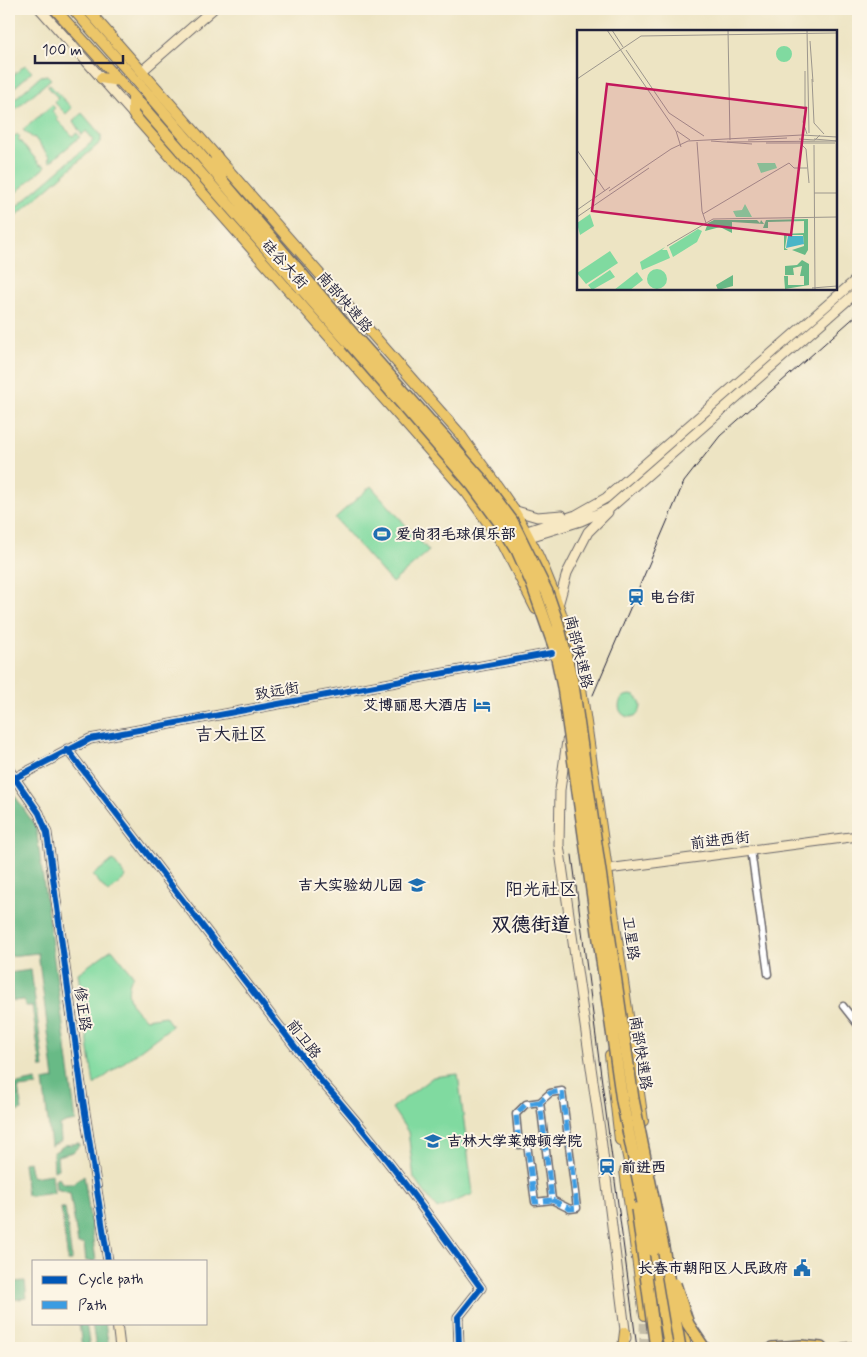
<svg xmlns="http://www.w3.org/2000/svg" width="867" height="1357" font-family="Mynerve,'LXGW WenKai TC',sans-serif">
	<rect width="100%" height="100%" fill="#fcf5e5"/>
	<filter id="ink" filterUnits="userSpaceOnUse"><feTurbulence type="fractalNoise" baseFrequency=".02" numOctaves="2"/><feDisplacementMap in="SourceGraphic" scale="10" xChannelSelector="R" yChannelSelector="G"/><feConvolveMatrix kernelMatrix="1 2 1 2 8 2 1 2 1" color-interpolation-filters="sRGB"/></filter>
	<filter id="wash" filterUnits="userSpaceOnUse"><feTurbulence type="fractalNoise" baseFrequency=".0096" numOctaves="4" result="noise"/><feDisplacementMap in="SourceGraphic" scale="20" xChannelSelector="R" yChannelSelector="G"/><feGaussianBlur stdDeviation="1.12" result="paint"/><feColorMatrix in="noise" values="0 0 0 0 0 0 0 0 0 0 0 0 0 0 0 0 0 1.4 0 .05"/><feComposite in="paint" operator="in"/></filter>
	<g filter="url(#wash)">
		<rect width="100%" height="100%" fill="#ede4c3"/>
		<path fill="#80daa0" stroke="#517e6e" d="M25 65 32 72 9 92V79Z
			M47 75 51 79 11 113 9 104 41 76Z
			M49 84 72 108 66 114 54 102 58 98 48 87Z
			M52 105 55 108 52 111 58 118 57 120 73 136 77 133 80 137 50 162 48 159 50 158 34 137 33 138 23 130Z
			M82 113 101 135V142L9 222V213L92 142 93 139 86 131 82 135 73 121Z
			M17 134 20 137 18 139 41 165 43 164 45 167 12 196 9 192 12 189 9 185V142Z
			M371 486 429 551 392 583 335 518Z
			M619 706a11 11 0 1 1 22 0a11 11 0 1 1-22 0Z
			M113 860 126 877 108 893 93 875Z
			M112 949 133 975C123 994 130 1007 146 1019L165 1016 172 1026 94 1085 78 973Z
			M458 1074 473 1194 437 1209 414 1178 408 1132 392 1108 433 1077Z"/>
		<path fill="#68ba86" stroke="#456e60" d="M9 792 13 793 36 827 76 1121 65 1123 60 1126 61 1141 51 1146 43 1081 54 1079 38 953 9 956Z
			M31 970 44 1068H41L32 1006H25L24 1000 13 1001 9 973Z
			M36 1080 37 1086 18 1088 22 1110 16 1112 13 1085Z
			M79 1143V1146L73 1152 57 1156 58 1169 54 1171 53 1153 65 1145Z
			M29 1162 32 1177 52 1174 54 1193 31 1196 27 1195 23 1163Z
			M84 1175 96 1261H86L84 1244H78L70 1193 56 1189 55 1179 59 1178 62 1183H74Z
			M61 1208H65L72 1261H68Z
			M9 1275H12L13 1282 25 1281 27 1298 9 1300Z
			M79 1323H86L90 1348H82Z
			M92 1323H105L109 1348H96Z"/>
	</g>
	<g filter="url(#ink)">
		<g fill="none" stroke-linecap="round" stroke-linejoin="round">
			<path stroke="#c4bda8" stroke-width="10" stroke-dasharray="10 5" stroke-linecap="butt" d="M644 1348 645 1315"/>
			<g stroke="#69666b" stroke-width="9">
				<path id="street" d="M751 850 768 974
					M843 1006 858 1025
					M562 1091 577 1208 570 1209 552 1200 540 1102 550 1093Z
					M540 1102 526 1104 516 1114 519 1145 527 1144 535 1202 552 1200"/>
			</g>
			<g stroke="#69666b" stroke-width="11">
				<path id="secondary" d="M40 9 133 114
					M142 71 213 9
					M513 510 537 517 562 515
					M521 533 576 515 606 498 858 278
					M523 539 581 521 610 508 858 291
					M559 602 567 573 588 532 608 512
					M567 741 560 790 559 845 600 1130 626 1338
					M67 749 322 1082C380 1146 430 1218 481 1288L458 1317 459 1348
					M9 770 39 813 47 833 83 1100 108 1261
					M15 778 90 739 552 653
					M600 870 858 836
					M117 1323 120 1348"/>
			</g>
			<g stroke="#69666b" stroke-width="12">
				<path id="primary" d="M55 9 136 99
					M73 9 150 96
					M87 9 460 434C477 459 496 483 513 509 547 565 568 624 581 688L643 1121
					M101 78 119 81
					M133 96V114L467 493 503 544 536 609
					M610 1055 620 1140
					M623 1133 636 1195
					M625 1171 645 1315
					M680 1315 686 1348
					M623 1348 625 1332
					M844 1348 858 1347"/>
			</g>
			<g stroke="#69666b" stroke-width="14">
				<path id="highway" d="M150 96 358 340
					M140 104 350 344
					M216 156 222 179
					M653 1251 670 1348
					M772 1348 801 1346 821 1348"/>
			</g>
			<use href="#street" stroke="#fff" stroke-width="6"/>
			<use href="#secondary" stroke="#f7e8c3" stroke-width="9"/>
			<use href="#primary" stroke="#ecc669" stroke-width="10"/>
			<use href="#highway" stroke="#ecc669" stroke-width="11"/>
			<path stroke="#22223b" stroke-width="1" d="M593 695 684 482 720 436 858 314
				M572 855 637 1348"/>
			<g stroke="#69666b" stroke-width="14" stroke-linecap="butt">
				<path id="highway-bridge" d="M358 340 481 479 512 521 547 592 558 624 573 685 633 1099 663 1247 680 1348
					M350 344 473 486 500 523 517 550 532 584 555 649 563 687 622 1101 653 1251
					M637 1209 656 1348
					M675 1284 688 1324 704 1348"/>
			</g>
			<use href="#highway-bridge" stroke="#ecc669" stroke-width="11"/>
			<path stroke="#3c9ce2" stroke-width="5" stroke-dasharray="10 5" stroke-linecap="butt" d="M562 1091 577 1208 570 1209 552 1200 540 1102 550 1093Z
				M540 1102 526 1104 516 1114 519 1145 527 1144 535 1202 552 1200"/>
			<g stroke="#fcf5e5" stroke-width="9">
				<path id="cycleway" d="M67 749 322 1082C380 1146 430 1218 481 1288L458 1317 459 1348
					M9 770 39 813 47 833 83 1100 108 1261
					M15 778 90 739 552 653"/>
			</g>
			<use href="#cycleway" stroke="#0057b8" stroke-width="6"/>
		</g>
	</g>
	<defs>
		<g id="stadium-bare" transform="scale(1.35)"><path d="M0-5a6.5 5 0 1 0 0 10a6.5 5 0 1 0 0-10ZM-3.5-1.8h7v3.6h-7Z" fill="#1f6fb2" stroke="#fcf5e5" stroke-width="2.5" paint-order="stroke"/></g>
		<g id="station-bare" transform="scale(1.35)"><path d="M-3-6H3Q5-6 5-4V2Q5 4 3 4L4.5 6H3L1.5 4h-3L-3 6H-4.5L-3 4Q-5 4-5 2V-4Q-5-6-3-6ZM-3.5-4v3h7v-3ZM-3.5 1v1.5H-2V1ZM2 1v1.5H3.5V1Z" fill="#1f6fb2" stroke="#fcf5e5" stroke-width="2.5" paint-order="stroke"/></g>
		<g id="hotel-bare" transform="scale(1.35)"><path d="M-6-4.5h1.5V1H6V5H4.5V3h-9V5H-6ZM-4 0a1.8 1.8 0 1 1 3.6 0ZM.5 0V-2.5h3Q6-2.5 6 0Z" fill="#1f6fb2" stroke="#fcf5e5" stroke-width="2.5" paint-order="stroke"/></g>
		<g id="school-bare" transform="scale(1.35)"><path d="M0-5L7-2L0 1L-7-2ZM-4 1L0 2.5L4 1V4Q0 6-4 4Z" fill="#1f6fb2" stroke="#fcf5e5" stroke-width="2.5" paint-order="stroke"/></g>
		<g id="university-bare" transform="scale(1.35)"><path d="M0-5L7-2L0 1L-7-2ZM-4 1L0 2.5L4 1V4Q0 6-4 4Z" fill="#1f6fb2" stroke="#fcf5e5" stroke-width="2.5" paint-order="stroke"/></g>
		<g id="civic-bare" transform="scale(1.35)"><path d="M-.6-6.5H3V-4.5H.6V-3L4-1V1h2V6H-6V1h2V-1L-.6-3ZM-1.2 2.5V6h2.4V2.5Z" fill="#1f6fb2" stroke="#fcf5e5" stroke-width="2.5" paint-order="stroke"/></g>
	</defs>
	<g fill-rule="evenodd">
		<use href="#stadium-bare" x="382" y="534"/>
		<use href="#station-bare" x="636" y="597"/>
		<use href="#hotel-bare" x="482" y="705"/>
		<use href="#school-bare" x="417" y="885"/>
		<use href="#university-bare" x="433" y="1141"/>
		<use href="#station-bare" x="607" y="1167"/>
		<use href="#civic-bare" x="802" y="1268"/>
	</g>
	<g text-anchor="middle" stroke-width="4" stroke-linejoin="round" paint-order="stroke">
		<g font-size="15" fill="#22223b" stroke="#fcf5e5">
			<text transform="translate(285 264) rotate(48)" y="5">硅谷大街</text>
			<text transform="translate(345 302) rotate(49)" y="5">南部快速路</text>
			<text transform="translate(579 652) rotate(76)" y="5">南部快速路</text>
			<text transform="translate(277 691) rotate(-10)" y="5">致远街</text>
			<text transform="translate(720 840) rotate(-7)" y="5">前进西街</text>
			<text transform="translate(631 938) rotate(82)" y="5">卫星路</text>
			<text transform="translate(83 1009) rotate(82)" y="5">修正路</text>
			<text transform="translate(304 1039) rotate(52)" y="5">前卫路</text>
			<text transform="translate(641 1053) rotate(81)" y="5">南部快速路</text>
		</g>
		<g font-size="15" font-weight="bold" fill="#22223b" stroke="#fcf5e5" text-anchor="start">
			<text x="396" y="539">爱尚羽毛球俱乐部</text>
			<text x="650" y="602">电台街</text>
			<text x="468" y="710" text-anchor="end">艾博丽思大酒店</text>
			<text x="403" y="890" text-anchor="end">吉大实验幼儿园</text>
			<text x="447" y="1146">吉林大学莱姆顿学院</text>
			<text x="621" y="1172">前进西</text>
			<text x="788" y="1273" text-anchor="end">长春市朝阳区人民政府</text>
		</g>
		<g font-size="18" fill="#22223b" stroke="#fcf5e5">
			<text x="231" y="740">吉大社区</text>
			<text x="541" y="895">阳光社区</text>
		</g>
		<g font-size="20" font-weight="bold" fill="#22223b" stroke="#fcf5e5">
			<text x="531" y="931">双德街道</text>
		</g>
	</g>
	<g transform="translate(577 30)">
		<rect width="260" height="260" fill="#ede4c3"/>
		<path d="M199 24a8 8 0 1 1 16 0a8 8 0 1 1-16 0ZM180 133H198L200 138 184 143ZM168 174 175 187H159L156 181 165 180ZM13 184 17 196 3 205 0 193ZM121 199 125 201 120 212 96 227 92 217ZM88 217 85 220H90L93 228 65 240 63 232ZM33 221 41 233 9 254 0 243ZM70 249a10 10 0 1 1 20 0a10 10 0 1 1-20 0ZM33 240 38 247 15 260 11 255ZM60 242 66 250 53 260H37Z" fill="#80daa0"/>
		<path d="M231 189V220L228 225 215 220 227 216 226 205H210L208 218 211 220H207V204L227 203V191L191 192V198H186L189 190ZM137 190H180L183 193 184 190 187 194 155 192V203L143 197 128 201 131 193ZM225 230 232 234V255L208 259 207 246H211V255H227V246H223L225 236 216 238 217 245H208V236L220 235ZM156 245V256L141 260 139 255Z" fill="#68ba86"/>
		<path d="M211 206H226L227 214 209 218Z" fill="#49b5c7"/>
		<path fill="none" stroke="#9c968d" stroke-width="1" d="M30 0 99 101 104 117M35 0 46 17M151 0 153 110M230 0 232 103M233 11 236 52M49 20 92 83 127 106M0 49 64 6 260 3M235 49 237 93 247 104M229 76 226 92 230 104M228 80V41M100 101 113 110M222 109 238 110 243 105M237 109 260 111M171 110 210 108M134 111 175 114M120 112 125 181 129 193M150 112 260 111M189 113H258M224 114 229 119 232 153M237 115 238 260M0 120 28 161M32 161 94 119 111 111 225 105 260 107M237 163H259M0 180 33 157M126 184 212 133 217 138H230M0 187 72 138M90 216 136 189 260 187M235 258 260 256"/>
		<path fill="#c2185b" fill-opacity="0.15" stroke="#c2185b" stroke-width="2.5" d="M30 54 229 78 214 205 15 181Z"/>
		<rect width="260" height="260" fill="none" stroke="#22223b" stroke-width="2.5"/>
	</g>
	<rect width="867" height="1357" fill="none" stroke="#fcf5e5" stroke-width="30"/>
	<rect x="32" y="1260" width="175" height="65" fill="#fcf5e5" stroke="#a5a1a1"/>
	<rect x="42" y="1276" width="25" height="8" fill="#0057b8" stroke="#a5a1a1"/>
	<text x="78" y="1284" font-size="15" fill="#22223b">Cycle path</text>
	<rect x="42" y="1301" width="25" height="8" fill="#3c9ce2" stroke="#a5a1a1"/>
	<text x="78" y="1310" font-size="15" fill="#22223b">Path</text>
	<path d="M35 55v8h88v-8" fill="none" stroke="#22223b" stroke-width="2.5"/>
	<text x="42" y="55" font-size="15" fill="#22223b" stroke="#fcf5e5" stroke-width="4" paint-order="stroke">100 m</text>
</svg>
